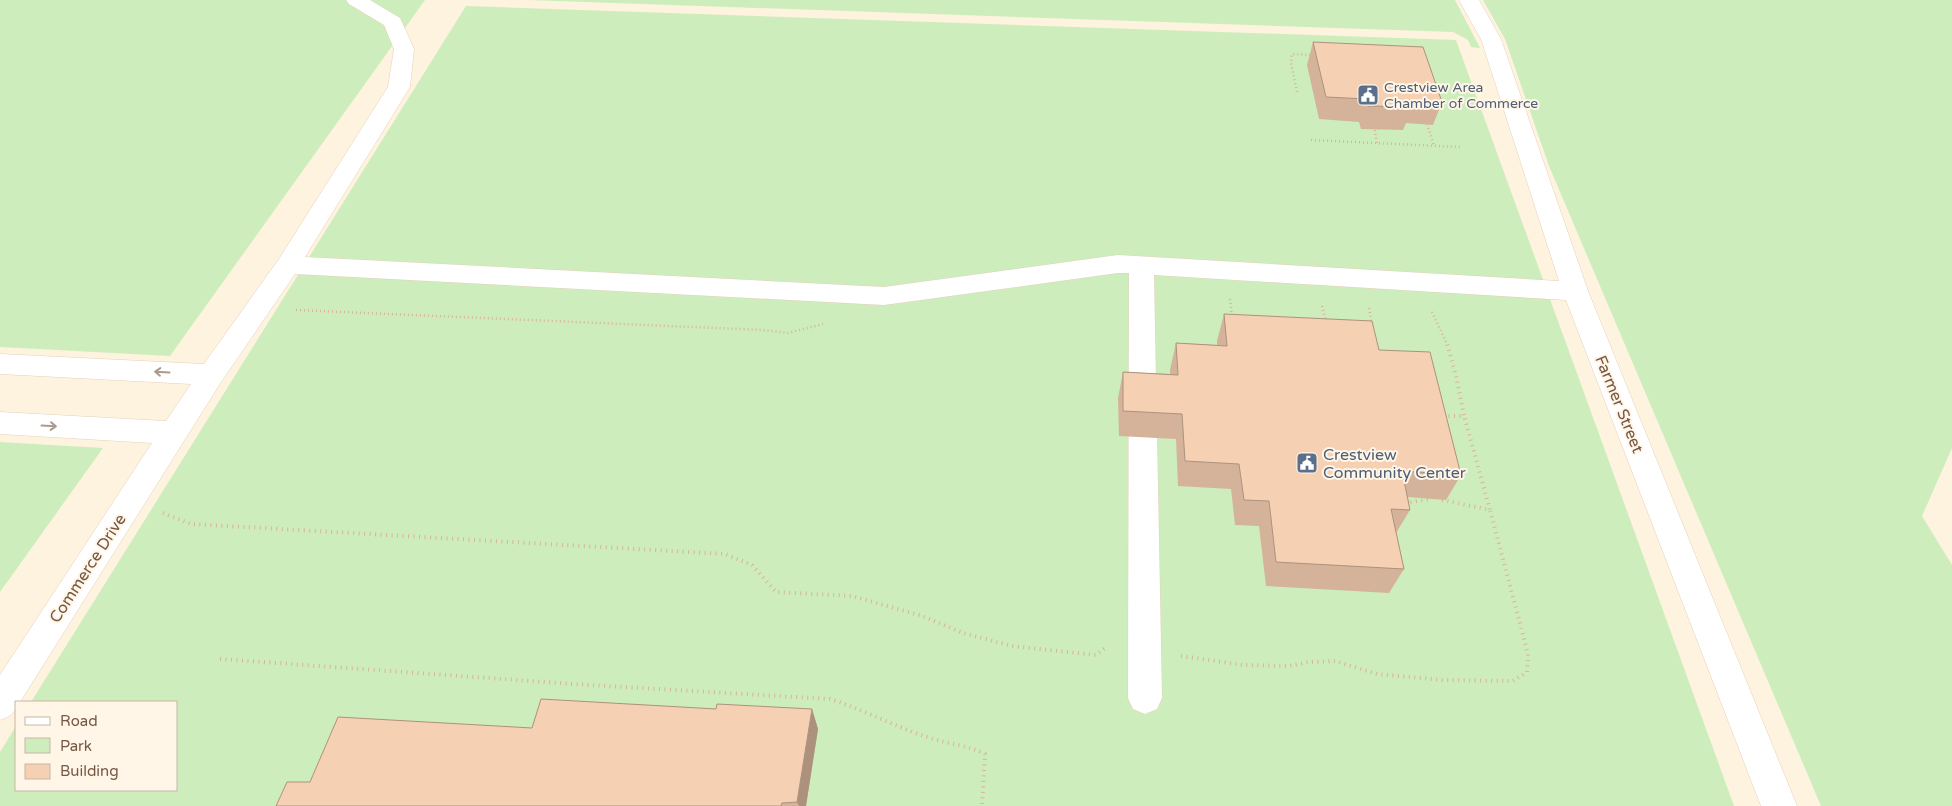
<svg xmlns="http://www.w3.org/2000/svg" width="1952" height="806" font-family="'Varela Round',sans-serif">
	<rect width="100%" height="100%" fill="#fef3de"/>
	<path fill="#ceedbc" d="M0 0H425L170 356 0 347Z
		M528 0H1455L1480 48 1471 47 1468 40 1453 32Z
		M1483 0H1952V448L1922 516 1952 565V806H1821L1549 166 1505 39Z
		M466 6 1456 40 1734 806H0V752L16 726V790H176V702H31Z
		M0 442 103 448 0 592Z"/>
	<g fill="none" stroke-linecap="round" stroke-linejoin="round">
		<g stroke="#e5d0bd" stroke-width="1">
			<path id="minor" d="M346 0H370L400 18 414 49 410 87 305 257 884 287 1118 255 1559 281 1481 39 1459 0H1479L1501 39 1588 291 1797 806H1761L1566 300 1154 275 1162 698 1157 709 1145 714 1133 709 1128 698 1129 273H1118L884 305 295 274 221 382 20 702H16C16 714 10 716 0 720V675L152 443 0 434V412L166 421 191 384 0 374V354L204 364 279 259 388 87 394 49 384 25 349 4Z"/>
		</g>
		<path stroke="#dbb397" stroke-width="2.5" stroke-dasharray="1 3" stroke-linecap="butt" d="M1297 92 1291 63 1292 54 1313 55
			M1427 124 1434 146
			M1374 126 1377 143
			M1311 140 1460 147
			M1230 299 1232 317
			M1322 306 1326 322
			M1369 308 1372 324
			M296 310 763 330 788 333 823 324
			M1432 312 1447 344"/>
		<path stroke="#dbb397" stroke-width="4" stroke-dasharray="1 4.5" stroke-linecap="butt" d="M1443 416H1464L1456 376 1447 343
			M1442 500 1490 510 1464 416
			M1405 503 1430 499
			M163 513 191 524 725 554 752 565 776 592 852 596 922 616 963 633 1012 646 1096 655 1107 646
			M1181 656 1243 665 1289 666 1309 662 1335 661 1377 674 1442 680 1513 681 1527 672 1528 654 1490 510
			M220 659 573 684 830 699C864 710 896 727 930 738 949 744 967 745 985 754L982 806"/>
		<use href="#minor" fill="#fff" fill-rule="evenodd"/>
	</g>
	<path fill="#d4b39a" d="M1313 42 1442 102 1433 125 1406 123 1403 130 1361 129 1359 122 1319 119 1307 65Z
		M1224 314 1379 350 1461 475 1446 500 1408 497 1410 510 1396 533 1404 569 1389 593 1266 586 1259 526 1235 525 1231 489 1178 486 1176 439 1119 436 1118 398 1123 372 1170 374V370L1176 343 1217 345V341Z
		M716 709H812L818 729 806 806H276L310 782 532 728Z"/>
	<path fill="#ac927d" d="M812 709 818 729 806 806H799L797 802Z"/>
	<path fill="#f6d0b3" stroke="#ac927d" d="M1313 42 1423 47 1442 102 1409 100 1412 107 1368 106 1367 99 1326 97Z
		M1224 314 1372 321 1379 350 1430 352 1461 475 1402 471 1410 510 1391 509 1404 569 1276 562 1269 501 1244 500 1239 464 1185 461 1182 414 1123 411V372L1178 375 1176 343 1227 346Z
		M541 699 716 709 717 704 812 709 797 802 782 803 781 806H276L287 782H310L338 717 532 728Z"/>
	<defs><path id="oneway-shaft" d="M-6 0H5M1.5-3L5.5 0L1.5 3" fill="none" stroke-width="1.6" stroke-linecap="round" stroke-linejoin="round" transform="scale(1.25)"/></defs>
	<g stroke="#ad9a8f">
		<use href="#oneway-shaft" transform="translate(162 372) rotate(-177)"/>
		<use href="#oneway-shaft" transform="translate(49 426) rotate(3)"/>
	</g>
	<defs>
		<g id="civic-square" transform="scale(1.125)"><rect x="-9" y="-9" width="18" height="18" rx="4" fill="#5c6f8a" stroke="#fff6e7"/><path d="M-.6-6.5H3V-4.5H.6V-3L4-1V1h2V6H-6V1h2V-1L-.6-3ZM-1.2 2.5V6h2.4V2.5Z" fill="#fff"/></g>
	</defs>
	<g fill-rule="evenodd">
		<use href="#civic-square" x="1368" y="95"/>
		<use href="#civic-square" x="1307" y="463"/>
	</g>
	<g text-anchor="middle" stroke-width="4" stroke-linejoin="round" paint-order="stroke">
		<g font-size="14" fill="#4e5e75" stroke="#fff6e7" text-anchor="start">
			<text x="1384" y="92">Crestview Area<tspan x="1384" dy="16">Chamber of Commerce</tspan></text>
		</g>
		<g font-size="16" fill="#765744" stroke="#fff6e7">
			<text transform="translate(1620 404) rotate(68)" y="6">Farmer Street</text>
			<text transform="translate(87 568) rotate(-57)" y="6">Commerce Drive</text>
		</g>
		<g font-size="16" fill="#4e5e75" stroke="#fff6e7" text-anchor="start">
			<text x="1323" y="460">Crestview<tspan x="1323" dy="18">Community Center</tspan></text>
		</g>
	</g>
	<rect x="15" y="701" width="162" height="90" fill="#fff6e7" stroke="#c8b6a6"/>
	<rect x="25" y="717" width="25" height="8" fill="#ffffff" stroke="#c8b6a6"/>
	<text x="60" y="726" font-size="15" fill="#765744">Road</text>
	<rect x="25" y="738" width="25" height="15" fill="#ceedbc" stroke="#c8b6a6"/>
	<text x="60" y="751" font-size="15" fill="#765744">Park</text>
	<rect x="25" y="764" width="25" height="15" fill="#f6d0b3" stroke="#c8b6a6"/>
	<text x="60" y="776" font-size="15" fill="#765744">Building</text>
</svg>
